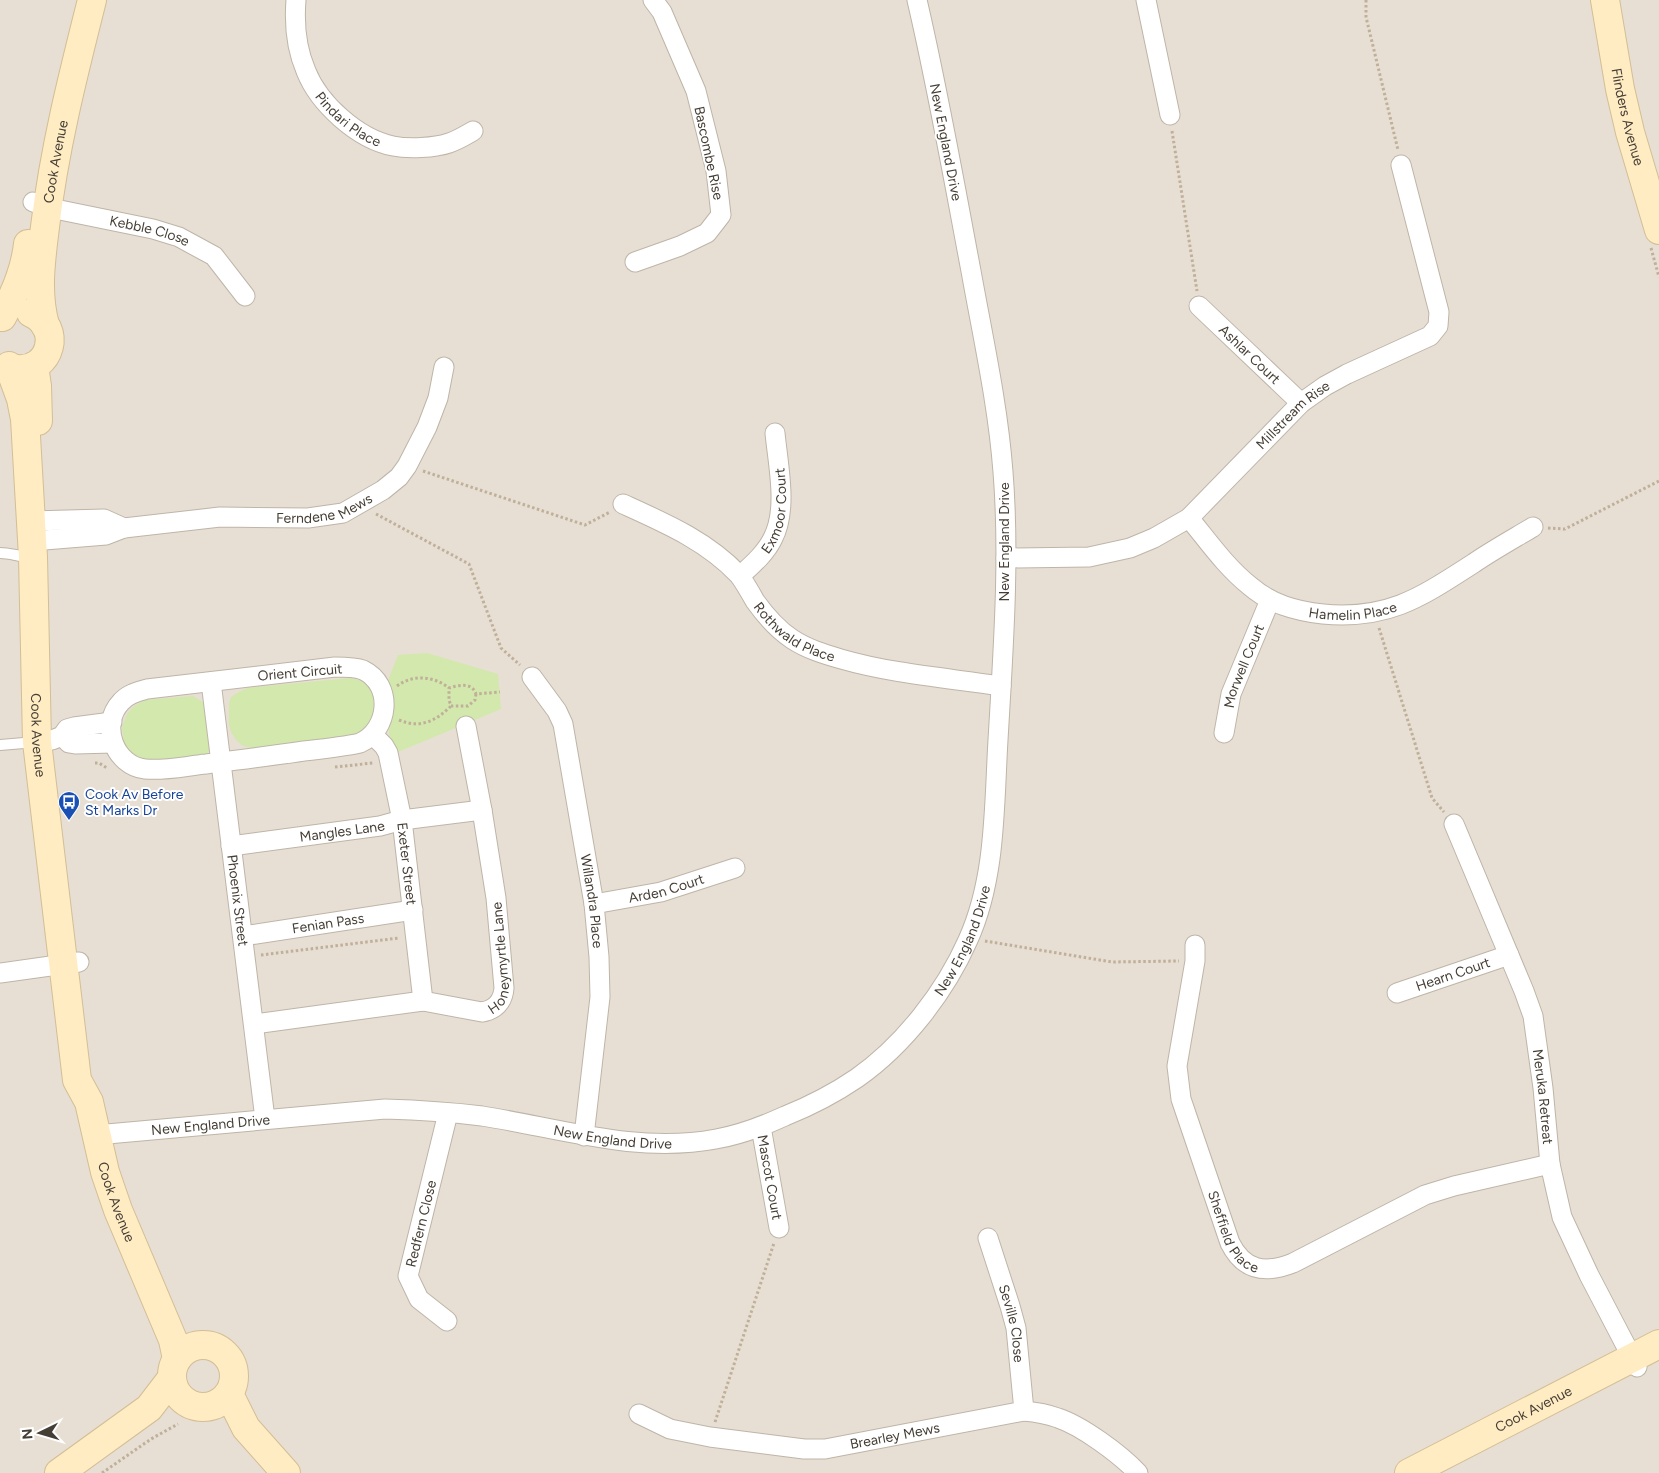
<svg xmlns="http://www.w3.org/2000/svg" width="1659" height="1473" font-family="Figtree,sans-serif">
	<rect width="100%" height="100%" fill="#f3eee5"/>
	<path fill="#e7dfd3" d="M0 0H1659V1473H0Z"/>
	<path fill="#d2e8ad" d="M427 653 498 674 501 709 398 752 389 737 387 683 398 655Z
		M350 678C372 681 375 693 377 713L361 736 257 749 243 746 236 740 231 732 229 724V703L231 697 237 693 247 688Z
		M193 696 206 704 212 744 208 753 200 759 161 765 134 757 124 743 122 727 127 714 134 706 145 700Z"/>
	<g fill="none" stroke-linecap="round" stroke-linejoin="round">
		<g stroke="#beb5a8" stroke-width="12">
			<path id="lane" d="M0 553C11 553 20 557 31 557
				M0 745 36 742"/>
		</g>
		<g stroke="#beb5a8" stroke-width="21">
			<g id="street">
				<path id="s1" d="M296 0C294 25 296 48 306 71 319 104 358 139 393 146 408 149 435 148 449 143 458 140 466 135 473 131"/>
				<path d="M1146 0 1170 115"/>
				<path id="s2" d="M33 202 60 210 153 229 179 237 214 256 245 296"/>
				<path d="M635 262 680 246 707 233 721 215 716 171 696 91 662 12 653 0"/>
				<path id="s3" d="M1199 306 1301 403"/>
				<path id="s4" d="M623 504C665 523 707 541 739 575 745 583 750 592 755 601 765 615 777 629 792 639 807 649 824 654 841 659 893 674 948 678 1001 686"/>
				<path id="s5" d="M1189 518C1208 541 1226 567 1250 586 1271 604 1295 611 1323 614 1389 620 1421 597 1474 563 1493 550 1513 539 1533 527"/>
				<path d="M31 521 104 519 124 528"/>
				<path id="s6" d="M32 541 106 535 124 528 220 517 308 518 343 513 383 490 399 477 407 466 427 427 438 398 444 367"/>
				<path id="s7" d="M1006 558 1089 557 1130 548 1154 538 1189 518 1301 403 1325 386 1347 374 1430 336 1438 326 1439 312 1401 165"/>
				<path id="s8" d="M740 576C752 565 766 553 773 538 788 509 778 465 775 433"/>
				<path d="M335 667C344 667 355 667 363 670 394 685 389 730 360 743 342 747 322 749 304 751 271 756 238 760 206 764 186 766 165 771 145 769 115 766 99 725 121 702 128 694 137 692 147 689Z"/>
				<path id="s9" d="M532 677 557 711 563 724 594 904 599 957 600 997 584 1136"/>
				<path id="s10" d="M211 682 265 1119"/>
				<path id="s11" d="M1224 733 1231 694 1270 600"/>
				<path id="s12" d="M373 735 384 746 388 753 402 820 423 1001"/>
				<path d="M62 736 69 743 75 744 113 743"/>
				<path d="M52 740 62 736 67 729 74 727 112 722"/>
				<path id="s13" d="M1454 824 1524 991 1533 1016 1543 1088 1550 1164 1562 1217 1589 1275 1637 1367"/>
				<path id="s14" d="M231 846 380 826 402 820 482 810"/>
				<path id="s15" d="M594 904 661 892 735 868"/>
				<path id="s16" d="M243 936 413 910"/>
				<path id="s17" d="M1195 945V961L1177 1066 1181 1099 1230 1243C1244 1271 1265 1274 1293 1263L1425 1195 1454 1186 1550 1164"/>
				<path d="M0 973 79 962"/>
				<path id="s18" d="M1397 993 1509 955"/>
				<path id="s19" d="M254 1024 423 1001 482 1012C495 1010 503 1002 504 988L496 898 482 810 466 726"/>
				<path id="s20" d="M761 1127 779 1228"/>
				<path id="s21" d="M96 1135 385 1109C417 1110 450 1112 482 1116 559 1128 637 1154 716 1139 740 1135 763 1126 785 1116 810 1106 835 1093 857 1078 904 1045 945 992 968 940 996 878 994 807 998 740 1003 653 1010 559 1003 472 998 405 983 338 971 271 954 181 938 90 917 0"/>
				<path id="s22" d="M988 1238 1010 1306 1016 1328 1024 1411"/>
				<path id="s23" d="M447 1321 419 1299 408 1276 448 1113"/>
				<path id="s24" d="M639 1414 670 1429 710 1437 804 1449H825L1024 1411C1035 1412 1047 1414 1058 1418 1082 1426 1120 1454 1138 1473"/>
			</g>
		</g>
		<g stroke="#d3be95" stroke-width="30">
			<g id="secondary">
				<path id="s25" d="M1605 0 1620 89 1630 132 1659 230"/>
				<path d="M2 317C15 294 25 271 28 244"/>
				<path id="s26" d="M45 325C36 292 41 260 45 227 54 150 73 75 92 0"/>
				<path id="s27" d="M9 366 21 399 25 419 33 557 37 742 77 1080 89 1102 105 1172 118 1210 173 1340 177 1359"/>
				<path d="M34 366 37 386 38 421"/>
				<path d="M17 369C51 372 63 327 31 313"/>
				<circle cx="203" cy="1376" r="31"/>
				<path d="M229 1394 246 1428 286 1473"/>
				<path d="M59 1473 149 1408 172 1378"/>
				<path id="s28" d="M1409 1473 1659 1344"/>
			</g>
		</g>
		<path stroke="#c0af99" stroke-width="3" stroke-dasharray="2.5 2.5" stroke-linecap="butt" d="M1366 0V17L1398 150
			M1172 131 1197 291
			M1651 248 1659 277
			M423 471 585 525 610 512
			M376 514 469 564 501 648 520 665
			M1548 528 1565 529 1659 481
			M1379 628 1432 798 1444 812
			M397 686C413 674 434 676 449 688
			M476 694 475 700 468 706H451L449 700V688C459 685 472 682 476 694L500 692
			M399 720C420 729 436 721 451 706
			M95 763H99L107 768
			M335 767 373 763
			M985 941 1112 962 1179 961
			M261 955 399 938
			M715 1422 774 1243
			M102 1473 151 1439 178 1424"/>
		<use href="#lane" stroke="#fff" stroke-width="10"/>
		<use href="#street" stroke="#fff" stroke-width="19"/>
		<use href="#secondary" stroke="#ffecc3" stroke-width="28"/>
	</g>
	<defs>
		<g id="bus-pin" transform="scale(1.125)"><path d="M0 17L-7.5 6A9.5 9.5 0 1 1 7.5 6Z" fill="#1a4fb4" stroke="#fff"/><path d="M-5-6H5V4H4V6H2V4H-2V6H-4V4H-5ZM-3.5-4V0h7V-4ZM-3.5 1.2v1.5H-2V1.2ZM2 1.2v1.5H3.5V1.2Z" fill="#fff"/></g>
	</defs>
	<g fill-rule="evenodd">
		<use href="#bus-pin" x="69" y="802"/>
	</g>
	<g text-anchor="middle" stroke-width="4" stroke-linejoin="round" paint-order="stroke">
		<g font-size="14" fill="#453e35" stroke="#fff">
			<text dy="5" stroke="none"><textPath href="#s1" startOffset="138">Pindari Place</textPath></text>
			<text dy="5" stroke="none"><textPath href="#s25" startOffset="119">Flinders Avenue</textPath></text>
			<text transform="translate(946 142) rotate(79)" y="5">New England Drive</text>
			<text transform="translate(709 153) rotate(78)" y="5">Bascombe Rise</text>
			<text dy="5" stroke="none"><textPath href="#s26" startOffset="165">Cook Avenue</textPath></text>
			<text dy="5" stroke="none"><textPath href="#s2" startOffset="120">Kebble Close</textPath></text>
			<text dy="5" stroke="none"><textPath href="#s3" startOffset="70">Ashlar Court</textPath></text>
			<text dy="5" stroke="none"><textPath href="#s7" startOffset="338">Millstream Rise</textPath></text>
			<text dy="5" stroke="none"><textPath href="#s6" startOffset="296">Ferndene Mews</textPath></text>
			<text dy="5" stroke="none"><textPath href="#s8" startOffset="78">Exmoor Court</textPath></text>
			<text transform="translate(1004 542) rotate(-90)" y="5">New England Drive</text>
			<text dy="5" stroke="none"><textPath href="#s5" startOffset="201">Hamelin Place</textPath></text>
			<text dy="5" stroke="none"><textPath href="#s4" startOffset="219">Rothwald Place</textPath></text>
			<text dy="5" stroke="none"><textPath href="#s11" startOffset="70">Morwell Court</textPath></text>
			<text transform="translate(300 672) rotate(-5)" y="5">Orient Circuit</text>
			<text dy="5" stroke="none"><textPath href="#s27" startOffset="372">Cook Avenue</textPath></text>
			<text dy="5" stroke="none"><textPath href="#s14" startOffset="112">Mangles Lane</textPath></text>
			<text dy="5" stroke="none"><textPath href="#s12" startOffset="136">Exeter Street</textPath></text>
			<text dy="5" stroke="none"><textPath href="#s15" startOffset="74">Arden Court</textPath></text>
			<text dy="5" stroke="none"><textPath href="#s10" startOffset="220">Phoenix Street</textPath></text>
			<text dy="5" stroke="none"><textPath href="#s9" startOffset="236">Willandra Place</textPath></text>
			<text dy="5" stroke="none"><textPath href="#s16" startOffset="86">Fenian Pass</textPath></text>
			<text dy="5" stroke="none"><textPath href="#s21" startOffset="955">New England Drive</textPath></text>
			<text dy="5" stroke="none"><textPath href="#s19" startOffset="295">Honeymyrtle Lane</textPath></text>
			<text dy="5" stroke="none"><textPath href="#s18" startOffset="59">Hearn Court</textPath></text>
			<text dy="5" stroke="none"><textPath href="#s13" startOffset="289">Meruka Retreat</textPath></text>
			<text dy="5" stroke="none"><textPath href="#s21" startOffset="115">New England Drive</textPath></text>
			<text dy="5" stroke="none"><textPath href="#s21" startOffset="520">New England Drive</textPath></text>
			<text dy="5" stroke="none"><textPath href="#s20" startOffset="51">Mascot Court</textPath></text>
			<text dy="5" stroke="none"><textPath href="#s27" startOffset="848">Cook Avenue</textPath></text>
			<text dy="5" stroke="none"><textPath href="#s23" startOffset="115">Redfern Close</textPath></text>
			<text dy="5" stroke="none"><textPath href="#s17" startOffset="300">Sheffield Place</textPath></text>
			<text dy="5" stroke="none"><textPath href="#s22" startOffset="89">Seville Close</textPath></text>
			<text dy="5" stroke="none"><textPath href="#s28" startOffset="140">Cook Avenue</textPath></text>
			<text dy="5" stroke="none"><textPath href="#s24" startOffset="262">Brearley Mews</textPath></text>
		</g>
		<g font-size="14" fill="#164399" stroke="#fff" text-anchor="start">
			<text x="85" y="799">Cook Av Before<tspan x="85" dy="16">St Marks Dr</tspan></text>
		</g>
	</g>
	<g transform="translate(40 1433) rotate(265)" stroke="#ffffff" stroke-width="4" paint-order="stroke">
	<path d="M0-4L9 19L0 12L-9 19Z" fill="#453e35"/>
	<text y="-8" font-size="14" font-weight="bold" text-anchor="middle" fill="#453e35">N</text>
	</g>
</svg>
